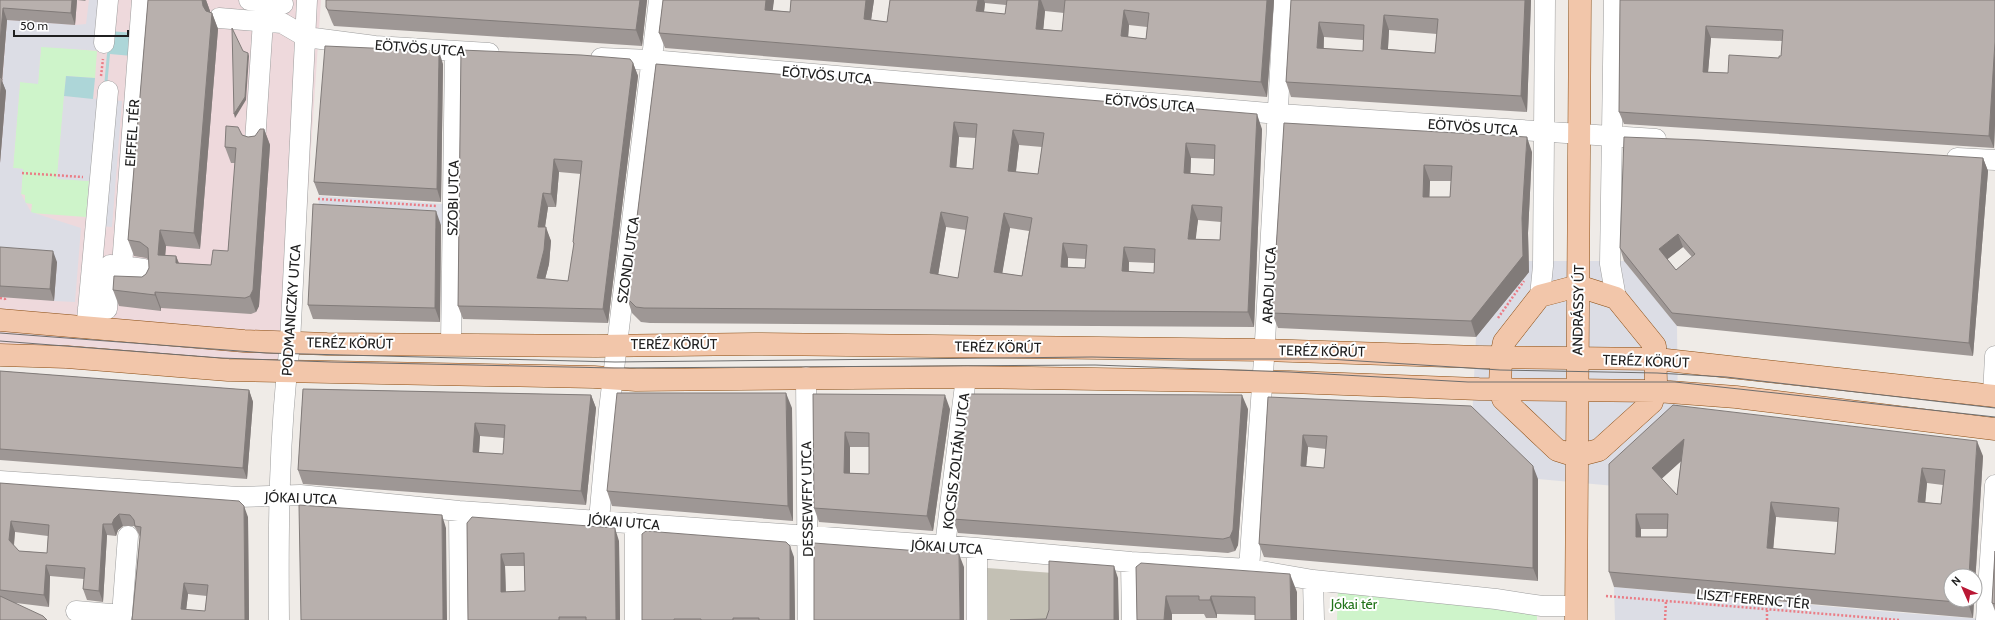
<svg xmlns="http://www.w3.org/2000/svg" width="1995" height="620" font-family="Cabin,sans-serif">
	<rect width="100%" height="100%" fill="#efebe7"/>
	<path fill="#eed9dc" d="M3 0H321L295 383 0 365V24Z"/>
	<path fill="#c3c0b4" d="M987 568 1053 573 1054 620H988Z"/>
	<path fill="#cef4ca" d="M41 46 97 51 95 78 66 76 57 178 89 181 86 217 31 213 32 204 25 203V195L21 194 23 169 13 168 20 82 38 83Z
		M1338 587 1537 601V620H1337Z"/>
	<path fill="#dcdde5" d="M89 0H108L104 51 41 47 38 84 20 82 13 168 23 169 21 194 31 212 81 228 75 302 54 301 57 262 0 258V163L6 92 2 88 7 20 75 25 86 24Z
		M64 96 122 101 112 227 86 225 89 181 57 179Z
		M319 196 445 204V225L318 218Z
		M1528 261H1624L1677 326 1678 420 1615 486 1538 479 1472 419 1476 337 1529 272Z
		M1614 587 1879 611 1995 620H1615Z"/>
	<path fill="#add6d8" d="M109 31 135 33 132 56 110 54 107 87H104Z
		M66 76 95 78 93 99 64 96Z"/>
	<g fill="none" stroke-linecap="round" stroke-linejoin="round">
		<g stroke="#9d9d9d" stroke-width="21">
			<path id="minor" d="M249 0 283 4
				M1614 0 1610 264 1616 298
				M219 18 282 23 306 37 375 46 489 53
				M104 43 108 0
				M601 58 651 60 1279 114 1656 139
				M255 142 263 21
				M1957 158 1995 160
				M122 266 144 269 143 283 124 281
				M1540 296 1543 266 1545 0
				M88 308 107 309 110 265 122 266 142 0
				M87 321 108 91
				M451 344 455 51
				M806 377 808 620
				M1993 395 1995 356
				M0 481 238 497 300 495 459 511 977 548 1131 562 1249 569 1313 580 1496 599 1542 606H1576
				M459 511 460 620
				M599 520 609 410 659 0
				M945 546 966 377
				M977 548V620
				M1131 562 1132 620
				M1249 569 1264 359 1284 0
				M1313 580 1314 620
				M76 611 122 615 128 536
				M279 620C278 528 279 435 290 343L307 0
				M635 620V523
				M1986 620 1995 485"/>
		</g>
		<g stroke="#8a4c11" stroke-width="23">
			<path id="major" d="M1578 286 1616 298 1655 346 1656 382 1652 402 1599 450 1576 456 1557 450 1503 399 1500 389 1501 357 1504 342 1540 296Z
				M0 320 244 341 327 344 596 346 754 344 1265 350 1479 357 1657 359 1995 396
				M0 355 67 357 228 370 594 377 636 380 966 377 1290 382 1479 389 1656 391 1736 397 1995 429
				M1576 620 1580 0"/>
		</g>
		<path stroke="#ea7d86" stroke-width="2.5" stroke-dasharray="2 2" stroke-linecap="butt" d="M101 76 103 59
			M22 173 83 177
			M318 199 436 206
			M0 298 5 299V302
			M1498 318 1524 281
			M1606 596 1899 620
			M1665 620 1666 601
			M1767 620V610"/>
		<use href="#minor" stroke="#fff" stroke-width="20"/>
		<use href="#major" stroke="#f2c6aa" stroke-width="22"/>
		<path stroke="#6e6e6e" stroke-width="1" d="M0 333 266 353 615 362 1092 357 1189 359H1328L1500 370 1657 373 1726 377 1995 408
			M0 341 221 358 331 362 614 368 1095 365 1290 372 1468 382H1675L1995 417"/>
	</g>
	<path fill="#9e9795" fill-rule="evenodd" d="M0 0H86L85 1 77 0 75 25 7 20 2 81 6 91 0 163Z
		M148 0H206L210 11V12L212 13 218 29 200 249 166 246 165 255 176 256 179 263 211 265 228 251 235 163H231L225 147 242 135 248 137 255 136 264 129 270 145 259 306 256 312 251 314 161 308V311L119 306 113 290 142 277 146 274 149 268V260L146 258 134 256 128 240Z
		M647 0 642 46 334 26 332 22 326 7Z
		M663 0H774L772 10 790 12 791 0H874L871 20 887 22 890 0H1274L1267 97 665 48 659 33ZM985 3 1006 5 1005 14 984 12ZM1045 11 1064 13 1062 31 1043 29ZM1129 25 1147 27 1146 39 1128 37Z
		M1291 0H1531L1527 112 1291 97 1286 82ZM1389 30 1437 34 1435 53 1388 49ZM1324 37 1363 40V51L1324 49Z
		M1620 0H1995V124L1994 148 1624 124 1619 112ZM1711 38 1782 41 1781 56 1779 58 1728 73 1708 72Z
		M461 50 633 63 638 76 608 323 463 319 458 306ZM559 172 581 174 573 242 574 245 568 281 545 279 549 264 551 241 545 227 548 207H556Z
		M443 64 441 202 319 195 314 182Z
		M656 64 1262 129 1254 327 650 323 641 322 632 313 627 298ZM959 137 976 138 973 169 956 168ZM1019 145 1042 147 1038 174 1016 172ZM1191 158 1215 159 1214 175 1190 173ZM1198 220 1221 222 1220 240 1195 239ZM946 227 966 230 958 278 938 275ZM1010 228 1029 231 1022 276 1002 273ZM1068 258 1086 259 1085 268 1068 267ZM1129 262 1154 263V273L1129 272Z
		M1284 123 1532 152 1528 233 1529 272 1476 337 1278 328 1272 313ZM1430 181H1451L1450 197H1429Z
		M1983 158 1988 171 1973 356 1677 326 1624 261 1620 248ZM1683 247 1692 257 1676 270 1667 259Z
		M441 225 440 322 313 319 308 305Z
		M0 247 57 262 54 301 0 297Z
		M0 371 249 390 253 402 247 479 0 460Z
		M303 389 591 395 596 408 586 505 303 484 298 470ZM480 436 504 438 503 454 479 453Z
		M813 394 950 409 933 531 819 522 814 508ZM850 447H869V474L850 473Z
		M1268 397 1538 479V581L1264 557 1259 544ZM1308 447 1326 449 1324 468 1306 467Z
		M1673 405 1983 456 1973 618 1614 587 1609 572ZM1681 461 1677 495 1661 479ZM1927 483 1943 485 1941 504 1925 502ZM1776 517 1838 522 1835 554 1773 549ZM1641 529H1668L1667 537H1641Z
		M792 408 793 521 612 506 607 491Z
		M1248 409 1238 545 1235 551 1228 553 958 533 953 519Z
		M0 483 248 517 249 620H132L140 537 136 529 134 526H123L118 530 116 536 107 535 103 602 87 600 83 589 84 579 50 576 49 607 16 603 0 620ZM15 532 48 536 47 553 19 551 14 546ZM188 594 207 596 205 611 186 610Z
		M467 523 619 541 620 620H468ZM505 566H524L525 591 506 592Z
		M1995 551V611L1992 603Z
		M794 557 795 620H642Z
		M1136 567 1297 592V620H1255V615L1217 614V618H1206L1204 614H1172V620H1137Z"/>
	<path fill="#817b79" d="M72 0H77L75 25 71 13Z
		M202 0H206L210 11 208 17 203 6Z
		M640 0H647L642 46 636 30Z
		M766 0H774L771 25 765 10Z
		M866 0H874L869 34 864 19Z
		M978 0H984L985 3 982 27 976 11Z
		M1039 0H1041L1045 11 1042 44 1036 29Z
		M1267 0H1274L1267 97 1261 82Z
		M1525 0H1531L1527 112 1521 96Z
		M3 8 7 20 2 81 6 91 0 163V43Z
		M1124 10 1129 25 1127 51 1121 36Z
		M212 13 218 29 200 249 194 233Z
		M1384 15 1389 30 1387 64 1381 49Z
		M1319 22 1324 37 1322 64 1317 48Z
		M1706 26 1711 38 1707 84 1703 72Z
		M1995 42V124L1994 148 1989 136Z
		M439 51 443 64 441 202 437 189Z
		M248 53 249 56 246 100 235 118 234 114Z
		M633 63 638 76 608 323 603 309Z
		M1257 114 1262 129 1254 327 1248 312Z
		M954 122 959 137 955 182 950 167Z
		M264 129 270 145 259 306 256 312 250 296Z
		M1013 130 1019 145 1014 186 1008 171Z
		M1527 137 1532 152 1528 233 1529 272 1476 337 1471 321 1522 218Z
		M1186 143 1191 158 1190 188 1184 173Z
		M1983 158 1988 171 1973 356 1969 343Z
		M554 159 559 172 556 207 551 194Z
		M1424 165 1430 181 1429 212 1423 197Z
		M543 193 548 207 543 240 538 227Z
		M1192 205 1198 220 1194 254 1188 239Z
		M436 211 441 225 440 322 435 308Z
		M941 212 946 227 936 288 930 273Z
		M1004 213 1010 228 1000 287 994 272Z
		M546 227 551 241 549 264 542 291 537 278Z
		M160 230 166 246 164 271 158 255Z
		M1678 234 1683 247 1664 262 1659 249Z
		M1063 243 1068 258 1067 282 1061 267Z
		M1124 247 1129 262 1128 286 1122 271Z
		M53 251 57 262 54 301 50 289Z
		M176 256 182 272 176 263Z
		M155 292 161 308V311L155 295Z
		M249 390 253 402 247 479 243 468Z
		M786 393 792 408 793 521 788 506Z
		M591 395 596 408 586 505 581 491Z
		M945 395 950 409 933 531 927 516Z
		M1242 395 1248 409 1238 545 1235 551 1230 537Z
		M475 423 480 436 478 466 473 452Z
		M845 432 850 447V487L844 473Z
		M1303 435 1308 447 1305 479 1301 466Z
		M1684 439 1689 454 1657 483 1652 468Z
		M1977 441 1983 456 1975 583V576H1969Z
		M1533 466 1538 479V581L1533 568Z
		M1922 468 1927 483 1924 517 1918 502Z
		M1771 502 1776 517 1772 563 1767 548Z
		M244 506 248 517 249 620H245Z
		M119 514 123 526 118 530 116 536 112 524 114 519Z
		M1636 514 1641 529V552L1636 537Z
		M442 515 446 528 447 620H443Z
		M11 521 15 532 13 552 9 540Z
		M103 524 107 535 103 602 99 591Z
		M615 528 619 541 620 620H616Z
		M790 546 794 557 795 620H790Z
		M501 554 505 566 506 604 501 592Z
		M959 554 964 567V620H960Z
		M46 565 50 576 49 607 44 595Z
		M1114 566 1118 578 1119 620H1114Z
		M1290 574 1297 592V620H1291Z
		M184 583 188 594 185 620 181 609Z
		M1166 596 1172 614V620H1164Z
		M1211 596 1217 614V618L1210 600Z
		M1968 600H1974L1973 618 1968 603Z"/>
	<path fill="#b8b0ad" stroke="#817b79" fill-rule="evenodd" d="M0 0H72L71 13 3 8 0 43Z
		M148 0H202L203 6 206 11 212 13 194 233 160 230 158 255 176 256V263L211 265 213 250 228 251 236 148 225 147 226 126 238 127 242 135 248 137 255 136 260 129H264L253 290 250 296 245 298 155 292V295L113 290 114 276 142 277 146 274 149 268 148 248 140 242 128 240Z
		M326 0H640L636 30 328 10 326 7Z
		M663 0H766L765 10 790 12 791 0H866L864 19 887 22 890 0H978L976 11 1005 14 1007 0H1039L1036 29 1062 31 1065 0H1267L1261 82 659 33ZM1124 10 1149 13 1146 39 1121 36Z
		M1291 0H1525L1521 96 1286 82ZM1384 15 1438 19 1435 53 1381 49ZM1319 22 1364 25 1363 51 1317 48Z
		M1620 0H1995V42L1989 136 1619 112ZM1706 26 1783 30 1781 56H1779V58L1729 55 1728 73 1703 72Z
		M232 28 243 51 248 53 245 97 234 114Z
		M325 46 439 51 437 189 314 182Z
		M461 50 581 55 630 59 633 63 603 309 458 306ZM554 159 582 161 573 242 574 243 568 281 537 278 544 250 546 227H538L543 193 551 194Z
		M656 64 1257 114 1248 312 644 308 636 307 627 298ZM954 122 977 124 973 169 950 167ZM1013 130 1044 133 1038 174 1008 171ZM1186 143 1215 145 1214 175 1184 173ZM1192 205 1222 207 1220 240 1188 239ZM941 212 968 217 958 278 930 273ZM1004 213 1032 218 1022 276 994 272ZM1063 243 1087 245 1085 268 1061 267ZM1124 247 1155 249 1154 273 1122 271Z
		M0 77 2 79 0 100Z
		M1284 123 1527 137 1522 218 1523 256 1471 321 1272 313ZM1424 165 1452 166 1450 197H1423Z
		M1624 137 1699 140 1983 158 1969 343 1672 313 1620 248ZM1678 234 1695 254 1676 270 1659 249Z
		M313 204 436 211 435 308 308 305Z
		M0 247 53 251 50 289 0 286Z
		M0 371 249 390 243 468 0 449Z
		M303 389 591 395 581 491 298 470ZM475 423 505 425 503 454 473 452Z
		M617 393H786L788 506 607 491Z
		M813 394 945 395 927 516 814 508ZM845 432 869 433V474L844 473Z
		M969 394 1242 395 1233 530 1230 537 1223 539 953 519Z
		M1268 397 1471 406 1533 466V568L1259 544ZM1303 435 1327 436 1324 468 1301 466Z
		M1673 405 1977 441 1969 576H1951V600H1968V603L1609 572V464ZM1684 439 1677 495 1652 468ZM1922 468 1945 470 1941 504 1918 502ZM1771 502 1839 508 1835 554 1767 548ZM1636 514H1668L1667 537H1636Z
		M0 483 239 501 244 506 245 620H132L141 527 135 526 134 520 130 515 119 514 114 519 112 524H103L99 591 83 589 85 568 46 565 44 595 0 590ZM11 521 49 525 47 553 19 551 9 540ZM184 583 208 585 205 611 181 609Z
		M299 505 442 515 443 620H301Z
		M472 517 615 528 616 620H586V617H559V620H468L467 523ZM524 553 525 591 501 592V554Z
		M646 531 786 542 790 546V620H759V618H733V620H701V619H674V620H642V534Z
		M814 543 959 554 960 620H814Z
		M1995 551V604L1992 603Z
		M1049 561 1114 566V620H1010L1046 619 1049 610Z
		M1141 563 1290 574 1291 620H1255V597L1211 596 1210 600H1199V596H1166L1164 620H1137L1136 567Z
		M0 596 43 616 47 620H0Z"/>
	<g text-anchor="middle" stroke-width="4" stroke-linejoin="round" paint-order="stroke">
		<g font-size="14" fill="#202020" stroke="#fff">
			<text transform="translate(420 48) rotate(4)" y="5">EÖTVÖS UTCA</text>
			<text transform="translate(827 75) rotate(5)" y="5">EÖTVÖS UTCA</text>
			<text transform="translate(1150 103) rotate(5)" y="5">EÖTVÖS UTCA</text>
			<text transform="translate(1473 127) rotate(4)" y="5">EÖTVÖS UTCA</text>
			<text transform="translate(132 133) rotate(-86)" y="5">EIFFEL TÉR</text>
			<text transform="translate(453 198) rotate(-89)" y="5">SZOBI UTCA</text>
			<text transform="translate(628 260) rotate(-82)" y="5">SZONDI UTCA</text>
			<text transform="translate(1269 285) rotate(-87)" y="5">ARADI UTCA</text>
			<text transform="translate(291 310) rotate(-86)" y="5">PODMANICZKY UTCA</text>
			<text transform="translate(1578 310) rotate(-89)" y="5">ANDRÁSSY ÚT</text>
			<text transform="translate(350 343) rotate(1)" y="5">TERÉZ KÖRÚT</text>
			<text x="674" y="349">TERÉZ KÖRÚT</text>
			<text transform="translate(998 347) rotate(1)" y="5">TERÉZ KÖRÚT</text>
			<text transform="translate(1322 351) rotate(1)" y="5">TERÉZ KÖRÚT</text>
			<text transform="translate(1646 361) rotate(2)" y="5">TERÉZ KÖRÚT</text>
			<text transform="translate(956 461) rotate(-83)" y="5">KOCSIS ZOLTÁN UTCA</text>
			<text transform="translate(301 498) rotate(2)" y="5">JÓKAI UTCA</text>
			<text transform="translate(807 499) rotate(-91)" y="5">DESSEWFFY UTCA</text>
			<text transform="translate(624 522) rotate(5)" y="5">JÓKAI UTCA</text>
			<text transform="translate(947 547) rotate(4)" y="5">JÓKAI UTCA</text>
			<text transform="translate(1753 599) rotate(5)" y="5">LISZT FERENC TÉR</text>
		</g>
		<g font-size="14" fill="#217319" stroke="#fff">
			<text x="1354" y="609">Jókai tér</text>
		</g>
	</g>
	<g transform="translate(1963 588) rotate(315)"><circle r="19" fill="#ffffff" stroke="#a6a6a6"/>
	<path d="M0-3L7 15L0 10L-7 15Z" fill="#b91734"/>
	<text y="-6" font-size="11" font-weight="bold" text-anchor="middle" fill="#202020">N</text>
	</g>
	<path d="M14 30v6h114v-6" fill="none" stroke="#202020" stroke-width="2"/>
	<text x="20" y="30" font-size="12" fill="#202020" stroke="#ffffff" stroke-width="3" paint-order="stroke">50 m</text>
</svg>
